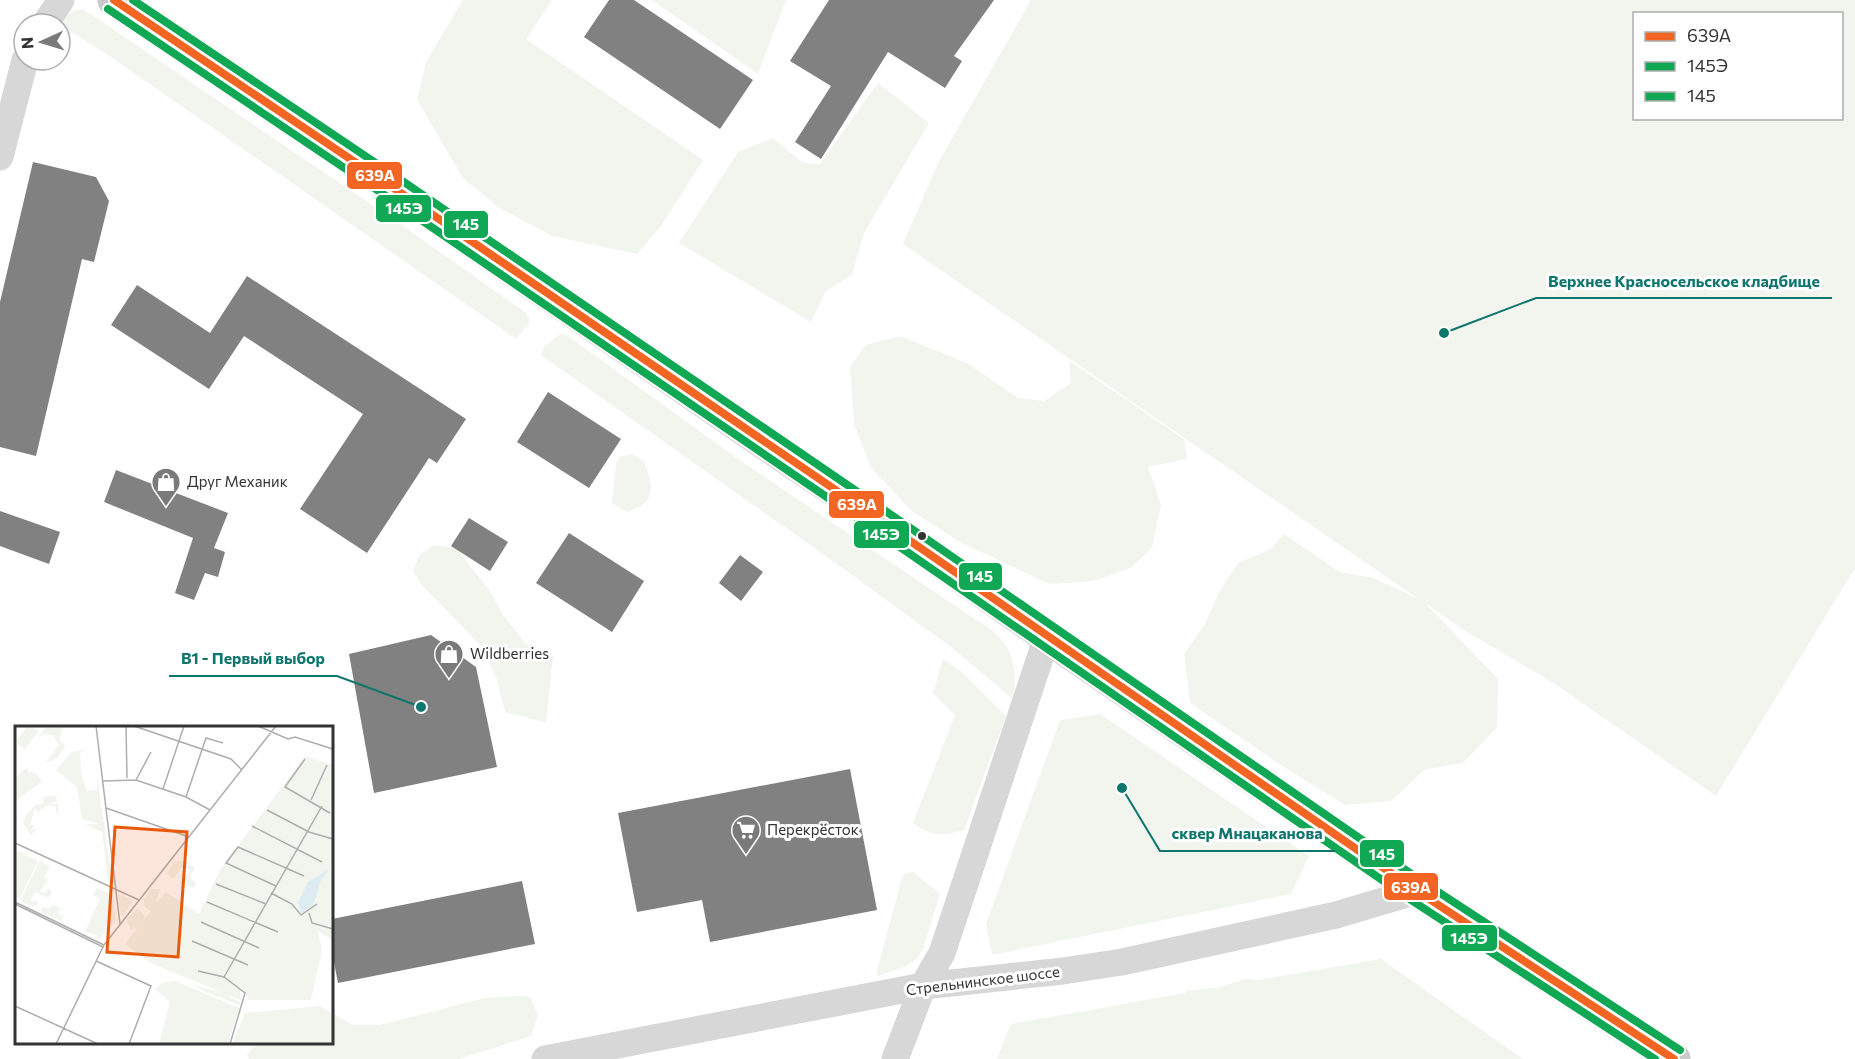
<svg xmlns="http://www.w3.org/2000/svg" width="1855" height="1059" font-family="Commissioner,sans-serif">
	<rect width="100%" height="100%" fill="#fff"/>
	<path fill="#f1f5ed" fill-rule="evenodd" d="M463 0H552L526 39 703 160 661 226 637 254 552 236 498 207 463 178 417 100 426 62Z
		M652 0H786L758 74Z
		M1031 0H1855V568L1716 796 1555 684 1461 628 1425 603 1498 679 1497 727 1463 763 1424 770 1391 801 1345 805 1285 768 1190 703 1184 654 1205 624 1219 592 1238 563 1271 549 1284 534 1340 572 1373 578 1417 598 903 244 939 161ZM1634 14H1842V118H1634Z
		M83 9 400 224 525 312 529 317V324L516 339 111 57 56 22 75 10Z
		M878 83 929 123 864 233 852 275 826 291 811 322 679 243 738 152 773 138 803 163 820 164Z
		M560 334 568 336 741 461 966 613C977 621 992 628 1001 639 1015 654 1017 679 1013 699L951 647 827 557 541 355 544 347Z
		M900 336 967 363 1018 398 1044 401 1071 383 1069 361 1184 439 1187 459 1148 467 1161 505 1152 548 1130 568 1094 581 1049 584 960 542 913 512 887 485 871 467 854 424 850 367 866 345Z
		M632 454 644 461C653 485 658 503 627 512L612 503 616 464 620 457Z
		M434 545 456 548 489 590 504 616 525 643 553 656 546 723 505 712 496 677 481 646 420 583 413 571 419 555Z
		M943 659 962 672 1006 716 964 830C943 836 930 837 913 823L955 715 933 693Z
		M1100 714 1309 856 1291 894 992 955 986 924 1060 720Z
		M913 872 940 894 923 949 917 958 907 966 878 976 876 974 902 878 905 874Z
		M1381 959 1523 1059H997L1011 1024 1185 993 1186 991 1220 987 1245 979 1259 980Z
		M517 996 530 997 538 1015 531 1036 459 1059H249L247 1055 257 1043 332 1042V1013L353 1025H380L485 998Z"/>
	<path fill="#818181" d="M609 0H634L753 80 720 129 584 37Z
		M829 0H994L954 56 962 61 945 88 888 52 821 159 795 142 831 86 790 61Z
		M33 162 96 177 109 201 94 262 82 259 36 456 0 447V302Z
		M247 276 466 419 437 463 429 458 367 553 300 509 363 414 244 336 209 389 111 325 137 285 210 333Z
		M548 392 621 439 589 488 517 442Z
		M116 470 228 513 214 548 225 552 218 577 205 573 194 600 175 593 193 538 104 502Z
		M0 511 60 532 49 564 0 546Z
		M469 518 508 542 490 571 451 546Z
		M569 533 644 581 612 632 536 583Z
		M740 555 763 572 741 601 719 583Z
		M431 635 476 667 497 767 374 793 349 654Z
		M850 769 877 910 710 942 702 900 637 912 618 813Z
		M522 881 535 944 338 983 332 952V919Z"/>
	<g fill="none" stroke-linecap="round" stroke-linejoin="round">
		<path stroke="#d7d7d7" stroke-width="27" d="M45 24 61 0
			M0 157 25 60
			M545 1059 923 986 1063 971 1122 962 1336 915 1417 891
			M895 1059 923 986 942 953 1047 637"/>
		<path stroke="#cacaca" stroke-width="33" d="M114 0 395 189 757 438 919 547 1047 637 1417 891 1674 1059"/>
		<g stroke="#fff" stroke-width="12">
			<path id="bus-1" d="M114 0 395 189 919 547 1417 891 1674 1059"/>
		</g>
		<g stroke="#fff" stroke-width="12">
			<path id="bus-2" d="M108 9 389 198 913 556 1411 900 1655 1059"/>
		</g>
		<g stroke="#fff" stroke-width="12">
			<path id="bus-3" d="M133 0 401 180 925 538 1423 882 1680 1050"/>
		</g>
		<use href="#bus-1" stroke="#f26522" stroke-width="8"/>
		<use href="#bus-2" stroke="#10a855" stroke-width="8"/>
		<use href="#bus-3" stroke="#10a855" stroke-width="8"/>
	</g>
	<defs>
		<g id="shop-pin" transform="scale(1.5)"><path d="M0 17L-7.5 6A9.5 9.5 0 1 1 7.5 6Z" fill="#7a7a7a" stroke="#fff"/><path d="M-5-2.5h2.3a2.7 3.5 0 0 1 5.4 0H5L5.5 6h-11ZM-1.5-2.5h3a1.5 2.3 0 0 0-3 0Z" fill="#fff"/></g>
		<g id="supermarket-pin" transform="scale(1.5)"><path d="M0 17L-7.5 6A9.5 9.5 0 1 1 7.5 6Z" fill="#7a7a7a" stroke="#fff"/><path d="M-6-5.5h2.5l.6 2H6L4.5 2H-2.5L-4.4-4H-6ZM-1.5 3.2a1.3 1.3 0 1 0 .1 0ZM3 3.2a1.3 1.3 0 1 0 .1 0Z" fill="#fff"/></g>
	</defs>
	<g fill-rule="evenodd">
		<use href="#shop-pin" x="166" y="482"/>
		<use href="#shop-pin" x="449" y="654"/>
		<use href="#supermarket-pin" x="746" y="830"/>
	</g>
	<circle fill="#333" stroke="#fff" stroke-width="2" cx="922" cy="536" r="5"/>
	<g text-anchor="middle" stroke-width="6" stroke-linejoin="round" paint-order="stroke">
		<g font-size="15" fill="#333" stroke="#fff" text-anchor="start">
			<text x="187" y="487">Друг Механик</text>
			<text x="470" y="659">Wildberries</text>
			<text x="767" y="835">Перекрёсток</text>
		</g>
		<g font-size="15" fill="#333" stroke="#fff">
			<text transform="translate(983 981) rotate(-7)" y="5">Стрельнинское шоссе</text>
		</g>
	</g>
	<g transform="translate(15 726)">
		<rect width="318" height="318" fill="#fff"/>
		<path d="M13 0 24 5 10 23 0 16ZM48 1 44 14 50 19 49 23 41 33 30 37 44 19 38 9 29 8 24 12 29 2ZM72 23 65 27 66 47 72 65 82 64V51L96 144 93 155 87 106 70 98H85L67 93 62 61 41 44 57 26ZM290 30 318 39V215L303 205 307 224 296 274H234L225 259 226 274 211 268 226 277 224 279 191 266 178 259 206 266 136 237 110 218 122 202 116 204 111 193 122 183 130 190 127 196 136 185 130 181 128 174 136 163H145L141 177 151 166 184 188 205 144ZM13 41V46L21 47 27 56 0 75V51ZM41 70 42 76 31 77 43 78V92L40 79 30 80 28 85 27 81 24 86 20 82 15 99H20L16 104 22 103 16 109 8 97 12 88 20 79 29 77 28 71ZM0 124 23 135 5 172 0 173ZM166 134 180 142 175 151 181 158 179 162 164 157 176 144 167 141 158 153 152 148 158 136ZM25 135 35 140 29 152 33 154 25 165 30 167 33 162 37 166 34 172 20 166 15 175 23 176 21 180 11 179 6 173ZM82 162 98 169 101 195 83 214 82 209 70 206 85 173 78 169ZM103 168 118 174 108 190 106 189ZM38 179 49 184 42 185 46 190 50 187 46 195 26 186 28 180 35 183ZM160 255 224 282 213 318H144L155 276 140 263 147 257ZM305 280 318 288V318H217L230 287Z" fill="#f1f5ed"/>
		<path d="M314 143 306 154 299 177 287 188 283 177 293 156Z" fill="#ddebf3"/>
		<path fill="none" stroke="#adadad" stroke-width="1.5" d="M81 0 105 198M111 0 112 52M119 0 216 33 227 44M243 0 273 13 280 11 318 23M290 33 270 61 315 87M121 54 136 26M88 55 121 54 171 71 195 84M148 63 169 0M171 71 191 12 208 17M296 74 312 39M91 82 174 111M252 84 294 106 318 113M237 100 307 136M0 117 124 174M201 158 251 178M261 160 211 137 223 121 289 150M256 167 277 178 286 189 302 178M0 176 89 219M192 176 263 206M0 178 88 221M294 187 297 197 318 203M186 196 244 222M177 215 233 239M81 235 136 260 114 318M183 245 209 251 230 267 215 318M209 251 307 80M0 280 83 318M41 318 89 219 261 0"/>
		<path fill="#e8590c" fill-opacity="0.15" stroke="#e8590c" stroke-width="3" d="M100 101 172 106 163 231 92 226Z"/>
		<rect width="318" height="318" fill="none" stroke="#333" stroke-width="3"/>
	</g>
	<path fill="none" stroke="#0f766e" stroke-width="2" d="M1444 333L1536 298H1832M421 707L337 676H169M1122 788L1160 851H1335"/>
	<g fill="#0f766e" stroke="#fff" stroke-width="2">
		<circle cx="1444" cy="333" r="6"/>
		<circle cx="421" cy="707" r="6"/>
		<circle cx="1122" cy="788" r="6"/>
	</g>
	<g font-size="16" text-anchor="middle" font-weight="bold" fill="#0f766e" stroke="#fff" stroke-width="6" stroke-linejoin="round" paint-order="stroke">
		<text x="1684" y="287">Верхнее Красносельское кладбище</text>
		<text x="253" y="664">В1 - Первый выбор</text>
		<text x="1247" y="839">сквер Мнацаканова</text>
	</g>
	<g stroke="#fff" stroke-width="2">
		<rect x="346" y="161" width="57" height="29" rx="6" fill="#f26522"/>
		<rect x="375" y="194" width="57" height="29" rx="6" fill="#10a855"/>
		<rect x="443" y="210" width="46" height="29" rx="6" fill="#10a855"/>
		<rect x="828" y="490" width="57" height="29" rx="6" fill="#f26522"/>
		<rect x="853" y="520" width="57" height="29" rx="6" fill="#10a855"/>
		<rect x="958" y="562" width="45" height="29" rx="6" fill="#10a855"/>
		<rect x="1359" y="839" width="46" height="29" rx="6" fill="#10a855"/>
		<rect x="1383" y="872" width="56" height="29" rx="6" fill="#f26522"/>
		<rect x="1441" y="924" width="57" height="28" rx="6" fill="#10a855"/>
	</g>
	<g font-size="16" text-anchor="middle" font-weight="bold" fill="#fff">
		<text x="375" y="181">639А</text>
		<text x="404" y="214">145Э</text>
		<text x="466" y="230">145</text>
		<text x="857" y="510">639А</text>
		<text x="881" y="540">145Э</text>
		<text x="980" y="582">145</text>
		<text x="1382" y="860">145</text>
		<text x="1411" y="893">639А</text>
		<text x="1469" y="944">145Э</text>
	</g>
	<rect x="1633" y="12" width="210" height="108" fill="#ffffff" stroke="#adadad" stroke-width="1.5"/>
	<rect x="1645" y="32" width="30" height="9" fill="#f26522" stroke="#adadad" stroke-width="1.5"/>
	<text x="1687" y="42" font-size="18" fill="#333333">639А</text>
	<rect x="1645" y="62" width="30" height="9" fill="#10a855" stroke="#adadad" stroke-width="1.5"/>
	<text x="1687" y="72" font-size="18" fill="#333333">145Э</text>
	<rect x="1645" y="92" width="30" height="9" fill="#10a855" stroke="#adadad" stroke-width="1.5"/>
	<text x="1687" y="102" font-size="18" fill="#333333">145</text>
	<g transform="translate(42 42) rotate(266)"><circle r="28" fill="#ffffff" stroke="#adadad" stroke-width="1.5"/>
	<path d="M0-4.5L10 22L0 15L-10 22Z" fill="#7a7a7a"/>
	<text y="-9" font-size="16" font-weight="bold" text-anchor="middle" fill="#333333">N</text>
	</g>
</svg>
